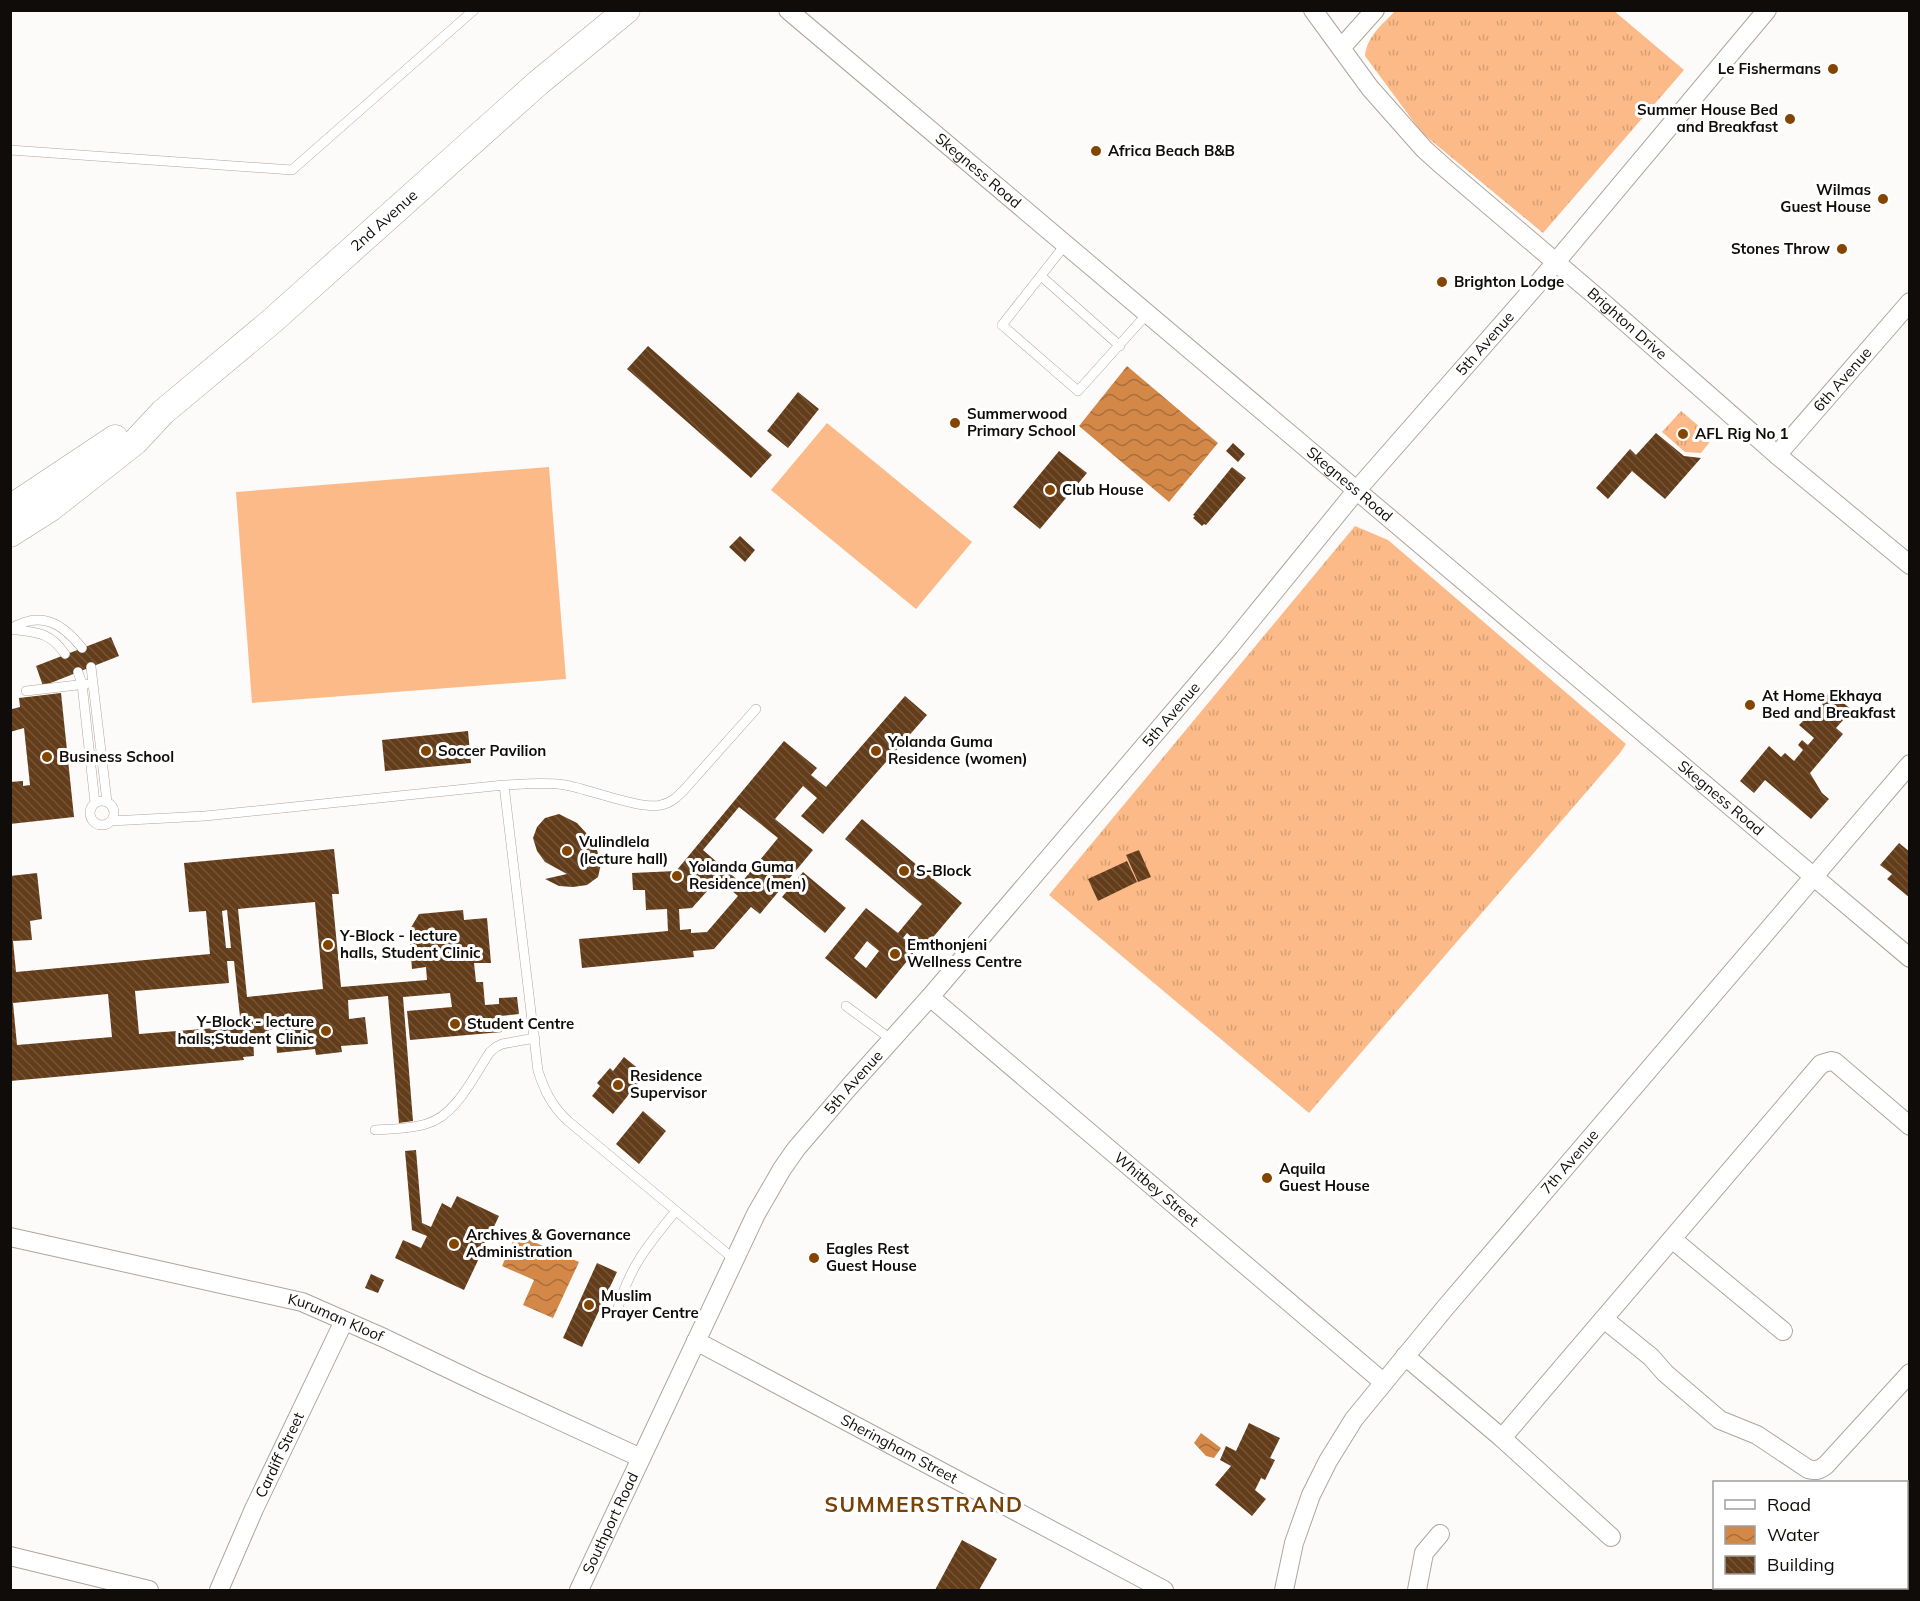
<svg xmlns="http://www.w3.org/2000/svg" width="1920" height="1601" font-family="Mulish,sans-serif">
	<defs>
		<pattern id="grass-tufts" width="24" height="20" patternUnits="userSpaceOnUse" patternTransform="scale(1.5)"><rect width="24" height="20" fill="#fbba87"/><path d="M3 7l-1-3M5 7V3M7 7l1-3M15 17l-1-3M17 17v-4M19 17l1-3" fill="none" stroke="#d69f73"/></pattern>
		<pattern id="water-waves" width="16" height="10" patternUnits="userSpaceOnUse" patternTransform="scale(1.5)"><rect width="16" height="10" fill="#d38848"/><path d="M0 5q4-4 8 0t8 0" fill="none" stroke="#aa6e3a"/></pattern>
		<pattern id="building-back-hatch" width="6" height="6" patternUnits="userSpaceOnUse" patternTransform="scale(1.5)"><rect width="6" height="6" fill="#633c1a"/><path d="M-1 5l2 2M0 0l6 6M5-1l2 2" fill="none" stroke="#745439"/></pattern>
	</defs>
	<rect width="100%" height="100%" fill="#fdfbf9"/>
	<path fill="url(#grass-tufts)" d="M1613 10 1684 70 1543 233 1422 133 1365 56C1367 36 1382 25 1395 11Z
		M1681 411 1713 438 1701 453 1685 452 1662 432Z
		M1355 526 1388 540 1626 744 1620 753 1309 1113 1049 895Z"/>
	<path fill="#fbba87" d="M827 423 972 542 916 609 771 490Z
		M549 467 566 679 252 703 236 492Z"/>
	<path fill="url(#water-waves)" d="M1127 366 1218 443 1169 502 1079 426Z
		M516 1234 579 1262 553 1318 523 1305 534 1280 502 1266Z
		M1201 1433 1221 1448 1214 1458 1206 1456 1194 1443Z"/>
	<path fill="url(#building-back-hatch)" fill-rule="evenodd" d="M648 346 772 455 751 478 627 369Z
		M798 392 819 409 788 448 767 431Z
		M1656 433 1684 456 1701 458 1665 499 1632 471 1608 499 1596 488 1630 449 1636 455Z
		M1233 443 1245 454 1238 462 1226 451Z
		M1059 451 1087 473 1040 529 1013 507Z
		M1232 467 1246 478 1206 525 1204 524 1202 526 1193 518 1195 516 1193 515Z
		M740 536 755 550 745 562 729 547Z
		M111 637 119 656 43 686 36 666Z
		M61 693 74 817 10 824V782L23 781V786L30 785 24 728 10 732V705L12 709 20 707 19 698Z
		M1827 694 1833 700 1836 697 1852 710 1836 728 1843 734 1810 773 1822 793 1829 799 1811 819 1765 780 1754 793 1740 781 1769 746 1781 757 1785 753 1794 761 1803 750 1798 745 1802 740 1808 745 1814 738 1799 725 1806 718 1808 720 1822 704 1820 702Z
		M905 696 927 715 823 834 801 816 817 798 803 786 775 819 813 850 760 914 751 907 714 949 693 951 694 957 582 968 579 939 668 931 667 909 646 910 645 890H633L632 873 676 871 784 741 817 768 811 775 826 787ZM739 807 778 838 741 883 703 850ZM718 879 738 896 707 932 691 933V929L680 930 679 909 692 908Z
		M468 731 471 763 385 771 382 740Z
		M559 814 577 823 588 835 597 850 601 864 598 877 587 885 573 887 559 886 545 879 567 874 545 862 537 851 533 838 537 827 545 818Z
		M862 819 962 903 924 948 907 933 903 938 917 949 876 999 825 958 866 908 898 933 922 904 845 839ZM867 941 879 951 866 968 854 958Z
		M1899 843 1910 852V898L1887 879 1892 874 1880 865Z
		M334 849 339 894H332L341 987 427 980 426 967 412 969 409 931 419 914 463 910 464 920 487 918 491 963H474L476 982H483L485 1005 499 1004V998L517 997 519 1014 501 1016 502 1032 410 1040 407 1011 452 1007 450 993 403 997 413 1121 399 1123 388 996 348 1000 349 1019 365 1017 368 1044 341 1046 342 1052 316 1055 315 1049 277 1053 276 1039 286 1038 285 1024 276 1025V1029L269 1030 270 1036 253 1038 254 1056 243 1057 244 1060 10 1081V876L37 873 42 919 30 921 32 940 13 941 16 972 210 954 206 911 189 912 184 863ZM315 902 323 989 247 997 238 909ZM227 910 231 948H226L222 911ZM227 961H234L241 1026 139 1034 135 991 229 983ZM108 994 112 1037 17 1045 13 1003Z
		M1139 850 1151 877 1138 882 1126 855Z
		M1127 861 1137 882 1098 901 1088 879Z
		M803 872 846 908 825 933 782 897Z
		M624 1057 640 1070 634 1078 639 1082 613 1114 592 1096 600 1086 597 1083 610 1068 613 1071Z
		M643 1111 666 1131 639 1164 616 1144Z
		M416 1150 422 1223 431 1227 442 1203 451 1208 457 1196 499 1216 464 1290 395 1258 403 1240 421 1248 427 1236 412 1230 405 1151Z
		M597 1263 617 1272 582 1347 563 1338Z
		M371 1274 384 1280 378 1293 365 1288Z
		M1249 1423 1280 1438 1270 1458 1275 1460 1265 1480 1261 1478 1255 1490 1266 1499 1252 1516 1215 1485 1231 1466 1220 1460 1226 1446 1236 1451Z
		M962 1540 997 1559 979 1590H935Z"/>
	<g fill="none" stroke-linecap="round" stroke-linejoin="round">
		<g stroke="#afa59d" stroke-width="10">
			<path id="lane" d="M10 150 292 170 474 10
				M1065 245 1002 325 1078 391 1147 314
				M1041 276 1120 346
				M10 629C41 610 62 623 82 648
				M11 629C37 633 49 631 65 654
				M91 667 107 802
				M78 672 82 684 95 803
				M26 691 86 684
				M90 813a12 12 0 1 1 24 0a12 12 0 1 1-24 0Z
				M111 821 205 816 504 785
				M846 1006 892 1040
				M375 1130C392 1129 410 1129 426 1124 456 1116 473 1077 490 1052L496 1047 502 1044 535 1038
				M735 1260 568 1121C552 1106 545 1092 538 1071L504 785C525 784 545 782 565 785 589 789 641 810 661 805 671 803 677 797 684 790L756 709
				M618 1308C630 1266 648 1245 675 1212"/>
		</g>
		<g stroke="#afa59d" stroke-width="20">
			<g id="street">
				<path id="s1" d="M788 10 1910 958"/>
				<path id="s2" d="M1313 10 1370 88 1424 149 1444 167 1599 299 1777 455 1910 565"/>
				<path d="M1341 48 1375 10"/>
				<path id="s3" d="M1777 455 1910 302"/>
				<path id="s4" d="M930 997 1383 1382"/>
				<path id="s5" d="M10 1237 302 1302 384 1338 478 1383 641 1458"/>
				<path d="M1672 1239 1783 1331"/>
				<path d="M1604 1319 1651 1357 1665 1373 1720 1420 1757 1435 1808 1469C1816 1471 1820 1470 1826 1465L1910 1373"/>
				<path id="s6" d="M696 1341 1164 1590"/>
				<path d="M1405 1356 1502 1438 1611 1537"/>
				<path d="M1502 1438 1821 1064 1831 1061 1835 1062 1910 1126"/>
				<path d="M10 1556 149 1590"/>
				<path id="s7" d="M219 1590 254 1509 344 1321"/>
				<path id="s8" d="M579 1590 756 1214 782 1169 796 1149 850 1086 930 997 1229 647 1356 491 1540 281 1767 10"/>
				<path id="s9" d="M1284 1590 1294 1543 1311 1495 1328 1461 1354 1419 1445 1308 1910 764"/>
				<path d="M1417 1590 1424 1553 1440 1534"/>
			</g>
		</g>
		<g stroke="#afa59d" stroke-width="27">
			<g id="secondary">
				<path d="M10 508 115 438"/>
				<path id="s10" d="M10 534 51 508 135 442 163 412 272 321 538 83 627 10"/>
			</g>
		</g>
		<use href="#lane" stroke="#fff" stroke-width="9"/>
		<use href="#street" stroke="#fff" stroke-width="18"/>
		<use href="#secondary" stroke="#fff" stroke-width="26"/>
	</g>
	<g fill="#834602" stroke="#fff" stroke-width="2">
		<circle cx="1833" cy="69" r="6"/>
		<circle cx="1790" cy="119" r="6"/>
		<circle cx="1096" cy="151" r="6"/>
		<circle cx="1883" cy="199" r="6"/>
		<circle cx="1842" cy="249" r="6"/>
		<circle cx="1442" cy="282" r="6"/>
		<circle cx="955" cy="423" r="6"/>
		<circle cx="1683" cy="434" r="6"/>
		<circle cx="1050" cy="490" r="6"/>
		<circle cx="1750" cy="705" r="6"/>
		<circle cx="426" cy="751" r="6"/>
		<circle cx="876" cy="751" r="6"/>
		<circle cx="47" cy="757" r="6"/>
		<circle cx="567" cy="851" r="6"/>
		<circle cx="904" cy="871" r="6"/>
		<circle cx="677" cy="876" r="6"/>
		<circle cx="328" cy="945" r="6"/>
		<circle cx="895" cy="954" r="6"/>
		<circle cx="455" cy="1024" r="6"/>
		<circle cx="326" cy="1031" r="6"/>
		<circle cx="618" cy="1085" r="6"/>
		<circle cx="1267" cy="1178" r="6"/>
		<circle cx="454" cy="1244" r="6"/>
		<circle cx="814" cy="1258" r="6"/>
		<circle cx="589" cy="1305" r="6"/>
	</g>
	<g text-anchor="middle" stroke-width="6" stroke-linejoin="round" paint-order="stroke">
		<g font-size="15" font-weight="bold" fill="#100c0a" stroke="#fff" text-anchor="start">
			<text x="1821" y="74" text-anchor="end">Le Fishermans</text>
			<text x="1778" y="115" text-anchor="end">Summer House Bed<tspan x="1778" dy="17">and Breakfast</tspan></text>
			<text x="1108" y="156">Africa Beach B&amp;B</text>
			<text x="1871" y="195" text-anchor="end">Wilmas<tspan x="1871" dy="17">Guest House</tspan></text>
			<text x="1830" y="254" text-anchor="end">Stones Throw</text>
			<text x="1454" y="287">Brighton Lodge</text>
			<text x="967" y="419">Summerwood<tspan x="967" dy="17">Primary School</tspan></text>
			<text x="1695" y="439">AFL Rig No 1</text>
			<text x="1062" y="495">Club House</text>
			<text x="1762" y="701">At Home Ekhaya<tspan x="1762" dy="17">Bed and Breakfast</tspan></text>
			<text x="888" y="747">Yolanda Guma<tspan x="888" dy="17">Residence (women)</tspan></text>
			<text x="438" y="756">Soccer Pavilion</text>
			<text x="59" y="762">Business School</text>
			<text x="579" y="847">Vulindlela<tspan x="579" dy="17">(lecture hall)</tspan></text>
			<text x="689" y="872">Yolanda Guma<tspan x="689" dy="17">Residence (men)</tspan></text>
			<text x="916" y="876">S-Block</text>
			<text x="340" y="941">Y-Block - lecture<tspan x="340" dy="17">halls, Student Clinic</tspan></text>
			<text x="907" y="950">Emthonjeni<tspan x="907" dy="17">Wellness Centre</tspan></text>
			<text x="314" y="1027" text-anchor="end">Y-Block - lecture<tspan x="314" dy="17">halls;Student Clinic</tspan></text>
			<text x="467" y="1029">Student Centre</text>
			<text x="630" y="1081">Residence<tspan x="630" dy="17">Supervisor</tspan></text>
			<text x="1279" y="1174">Aquila<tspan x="1279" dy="17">Guest House</tspan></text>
			<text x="466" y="1240">Archives &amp; Governance<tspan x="466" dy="17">Administration</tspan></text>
			<text x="826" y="1254">Eagles Rest<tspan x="826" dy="17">Guest House</tspan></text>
			<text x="601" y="1301">Muslim<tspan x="601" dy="17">Prayer Centre</tspan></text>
		</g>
		<g font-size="15" fill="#100c0a" stroke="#fff">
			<text dy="5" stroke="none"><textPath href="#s1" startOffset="249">Skegness Road</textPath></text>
			<text dy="5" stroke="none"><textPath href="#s10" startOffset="489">2nd Avenue</textPath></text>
			<text dy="5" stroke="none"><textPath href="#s2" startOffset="446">Brighton Drive</textPath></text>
			<text dy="5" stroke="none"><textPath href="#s8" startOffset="1552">5th Avenue</textPath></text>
			<text dy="5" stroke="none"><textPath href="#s3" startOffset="100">6th Avenue</textPath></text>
			<text dy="5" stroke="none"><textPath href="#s1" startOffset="735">Skegness Road</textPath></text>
			<text dy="5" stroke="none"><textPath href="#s8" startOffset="1066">5th Avenue</textPath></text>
			<text dy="5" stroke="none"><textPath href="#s1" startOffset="1221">Skegness Road</textPath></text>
			<text dy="5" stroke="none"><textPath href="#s8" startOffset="580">5th Avenue</textPath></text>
			<text dy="5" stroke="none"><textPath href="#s9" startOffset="522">7th Avenue</textPath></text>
			<text dy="5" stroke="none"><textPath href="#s4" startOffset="297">Whitbey Street</textPath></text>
			<text dy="5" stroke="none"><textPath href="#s5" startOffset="336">Kuruman Kloof</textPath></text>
			<text dy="5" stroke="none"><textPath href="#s6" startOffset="230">Sheringham Street</textPath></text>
			<text dy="5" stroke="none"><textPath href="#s7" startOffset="148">Cardiff Street</textPath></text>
			<text dy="5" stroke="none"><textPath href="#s8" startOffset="74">Southport Road</textPath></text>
		</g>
		<g font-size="21" font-weight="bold" letter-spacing="1.5" fill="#784106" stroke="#fff">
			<text x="924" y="1512">SUMMERSTRAND</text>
		</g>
	</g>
	<rect width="1920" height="1601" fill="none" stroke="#100c0a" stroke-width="24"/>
	<rect x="1713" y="1481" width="195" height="108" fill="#ffffff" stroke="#9f9e9d" stroke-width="1.5"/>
	<rect x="1725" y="1500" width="30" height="9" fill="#ffffff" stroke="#9f9e9d" stroke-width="1.5"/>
	<text x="1767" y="1511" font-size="18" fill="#100c0a">Road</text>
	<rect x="1725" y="1526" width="30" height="18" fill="url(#water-waves)" stroke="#9f9e9d" stroke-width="1.5"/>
	<text x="1767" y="1541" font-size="18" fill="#100c0a">Water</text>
	<rect x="1725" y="1556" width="30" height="18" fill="url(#building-back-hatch)" stroke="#9f9e9d" stroke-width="1.5"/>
	<text x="1767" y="1571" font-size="18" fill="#100c0a">Building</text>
</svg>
